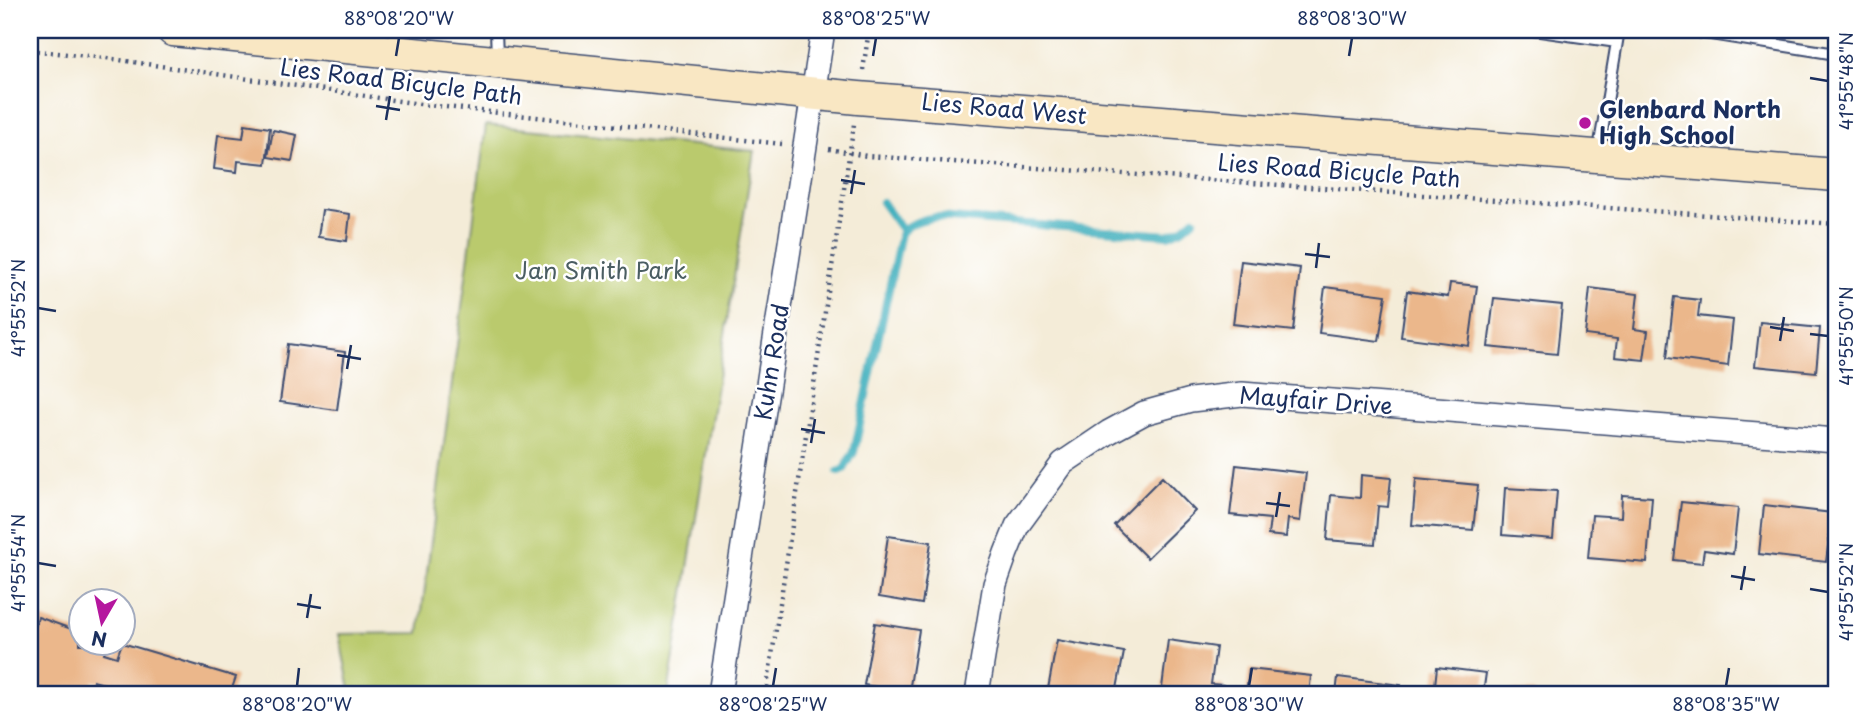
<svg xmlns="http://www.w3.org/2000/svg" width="1866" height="724" font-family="'Playpen Sans',sans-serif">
	<rect width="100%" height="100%" fill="#fff"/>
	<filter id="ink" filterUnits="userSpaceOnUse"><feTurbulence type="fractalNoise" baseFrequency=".0143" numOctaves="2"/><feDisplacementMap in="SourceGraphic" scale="14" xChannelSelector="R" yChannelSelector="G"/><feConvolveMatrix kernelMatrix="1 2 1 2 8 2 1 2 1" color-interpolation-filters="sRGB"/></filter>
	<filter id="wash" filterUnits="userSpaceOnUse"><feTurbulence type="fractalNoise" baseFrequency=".00686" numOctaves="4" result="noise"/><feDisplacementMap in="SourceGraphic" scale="28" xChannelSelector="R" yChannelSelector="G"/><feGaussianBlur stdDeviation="1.57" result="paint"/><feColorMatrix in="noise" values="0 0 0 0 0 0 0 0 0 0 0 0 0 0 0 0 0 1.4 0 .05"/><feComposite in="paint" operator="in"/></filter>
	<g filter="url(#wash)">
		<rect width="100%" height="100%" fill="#f4ecd8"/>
		<path fill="#baca6d" stroke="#6a7c66" stroke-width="2" d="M486 125 754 151 668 694H351L339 634 419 633Z"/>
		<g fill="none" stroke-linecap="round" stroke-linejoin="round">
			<path stroke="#42b0be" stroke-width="8" d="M882 202 903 231
				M838 472 844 469 854 452 901 233C911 222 923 219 937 217L1168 235 1182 229 1194 219"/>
		</g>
		<g id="blocks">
			<path fill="#ebb78b" d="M245 124 270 128 266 164 238 161 237 172 214 169 218 135 243 138Z
				M273 130 297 135 292 161 268 157Z
				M322 210 350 214 347 241 318 237Z
				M1241 261 1300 268 1293 331 1233 324Z
				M1450 283 1477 286 1469 346 1401 337 1407 291 1448 297Z
				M1325 287 1386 295 1379 341 1319 333Z
				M1590 288 1638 294 1634 329 1648 331 1644 360 1615 357 1617 339 1585 335Z
				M1674 297 1700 300 1698 316 1733 320 1728 366 1667 358Z
				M1494 298 1562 305 1557 354 1488 347Z
				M1760 322 1820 328 1816 372 1755 366Z
				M288 344 345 352 337 410 280 402Z
				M1236 465 1306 473 1300 521 1288 519 1286 537 1268 535 1270 519 1230 515Z
				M1361 475 1391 478 1388 507 1378 506 1375 544 1327 540 1331 495 1360 498Z
				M1162 477 1195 511 1147 558 1114 525Z
				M1416 479 1478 485 1473 530 1412 525Z
				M1505 488 1557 491 1553 539 1502 535Z
				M1622 495 1652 497 1647 563 1588 558 1592 515 1621 517Z
				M1681 502 1738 508 1733 554 1704 550 1702 563 1674 560Z
				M1764 505 1832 513 1826 562 1759 554Z
				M888 536 931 542 922 604 879 597Z
				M38 617 80 632V644H107L104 653 117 657 122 643 236 677 230 694H157L141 690 140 694H105L108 685 93 681 89 694H46L30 689V644Z
				M875 623 919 630 909 692 864 685Z
				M1057 640 1124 652 1116 694H1080L1048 689Z
				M1168 640 1216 647 1211 684 1223 685 1222 694H1191L1192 692 1162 688Z
				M1437 667 1486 673 1483 694H1434Z
				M1249 669 1311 676 1309 694H1246Z
				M1338 677 1401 685 1400 694H1336Z
				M1511 690 1535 692V694H1510Z"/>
		</g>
	</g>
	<g filter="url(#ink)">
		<use href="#blocks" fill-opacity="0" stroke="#3c4b70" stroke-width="2"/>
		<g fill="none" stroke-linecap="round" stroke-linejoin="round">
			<g stroke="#3c4b70" stroke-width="14">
				<path id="lane" d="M496 30 497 58
					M1533 30 1617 42
					M1686 30 1836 54
					M1598 155 1619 30"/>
			</g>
			<g stroke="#3c4b70" stroke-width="26">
				<path id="street" d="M720 694 823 30
					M977 694 995 584 1006 553 1017 526 1063 463 1109 432 1144 413 1191 400 1242 394 1836 440"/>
			</g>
			<g stroke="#3c4b70" stroke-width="35">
				<path id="secondary" d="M173 30 858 98 1836 175"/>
			</g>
			<path stroke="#3c4b70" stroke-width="4.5" stroke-dasharray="2 5" stroke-linecap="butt" d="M30 50 106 58 427 105 782 144
				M863 70 869 30
				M829 149 867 156 1836 224
				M766 694 854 124"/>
			<use href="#lane" stroke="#fff" stroke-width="10"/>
			<use href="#street" stroke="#fff" stroke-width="23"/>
			<use href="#secondary" stroke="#f9e7c3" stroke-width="32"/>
		</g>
	</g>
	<path fill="none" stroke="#1b2f5e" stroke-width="2.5" d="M396 56 399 38M873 56 876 38M1349 56 1352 38M1810 78 1828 81M376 106 400 110M386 120 390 96M841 180 865 184M851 194 855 170M1305 254 1330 257M1316 268 1319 243M38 308 56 311M1770 327 1794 331M1810 334 1828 336M1780 341 1784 317M337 355 361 359M347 369 351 345M801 429 825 433M811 443 815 419M1266 503 1290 506M1276 517 1280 492M38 563 56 566M1731 576 1755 580M1810 589 1828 592M1741 590 1745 566M297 604 321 608M307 618 311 594M297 686 299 668M773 686 776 668M1249 686 1252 668M1726 686 1729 668"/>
	<circle fill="#b5179e" stroke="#fff" stroke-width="2.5" cx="1585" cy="123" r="7"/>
	<g text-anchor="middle" stroke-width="5" stroke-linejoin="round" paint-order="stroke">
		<g font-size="23" fill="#1b2f5e" stroke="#fff">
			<text transform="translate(401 82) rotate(7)" y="8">Lies Road Bicycle Path</text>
			<text transform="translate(1004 109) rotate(5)" y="8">Lies Road West</text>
			<text transform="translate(1339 171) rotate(4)" y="8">Lies Road Bicycle Path</text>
			<text transform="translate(772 362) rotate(-81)" y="8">Kuhn Road</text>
			<text transform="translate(1316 401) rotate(4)" y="8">Mayfair Drive</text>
		</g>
		<g font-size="23" font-weight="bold" fill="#1b2f5e" stroke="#fff" text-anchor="start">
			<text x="1599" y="118">Glenbard North<tspan x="1599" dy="26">High School</tspan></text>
		</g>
		<g font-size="23" fill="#4b5e62" stroke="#fff">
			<text x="601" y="279">Jan Smith Park</text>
		</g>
	</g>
	<rect width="1866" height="724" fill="none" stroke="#fff" stroke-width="77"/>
	<g transform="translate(102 622) rotate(189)"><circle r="33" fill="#ffffff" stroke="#a4acbf" stroke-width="2"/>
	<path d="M0-5L12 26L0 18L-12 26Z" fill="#b5179e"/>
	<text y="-10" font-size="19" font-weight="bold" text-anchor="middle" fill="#1b2f5e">N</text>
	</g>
	<rect x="38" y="38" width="1790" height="648" fill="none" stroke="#1b2f5e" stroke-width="2.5"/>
	<g font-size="18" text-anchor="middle" fill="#1b2f5e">
		<text x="399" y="25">88°08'20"W</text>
		<text x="876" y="25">88°08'25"W</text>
		<text x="1352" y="25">88°08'30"W</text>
		<text transform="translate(1847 81) rotate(-90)" y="6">41°55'48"N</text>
		<text transform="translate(19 308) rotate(-90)" y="6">41°55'52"N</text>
		<text transform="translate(1847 336) rotate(-90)" y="6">41°55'50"N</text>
		<text transform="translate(19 563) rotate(-90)" y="6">41°55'54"N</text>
		<text transform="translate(1847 592) rotate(-90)" y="6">41°55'52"N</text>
		<text x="297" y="711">88°08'20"W</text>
		<text x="773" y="711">88°08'25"W</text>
		<text x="1249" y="711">88°08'30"W</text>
		<text x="1726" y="711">88°08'35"W</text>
	</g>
</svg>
